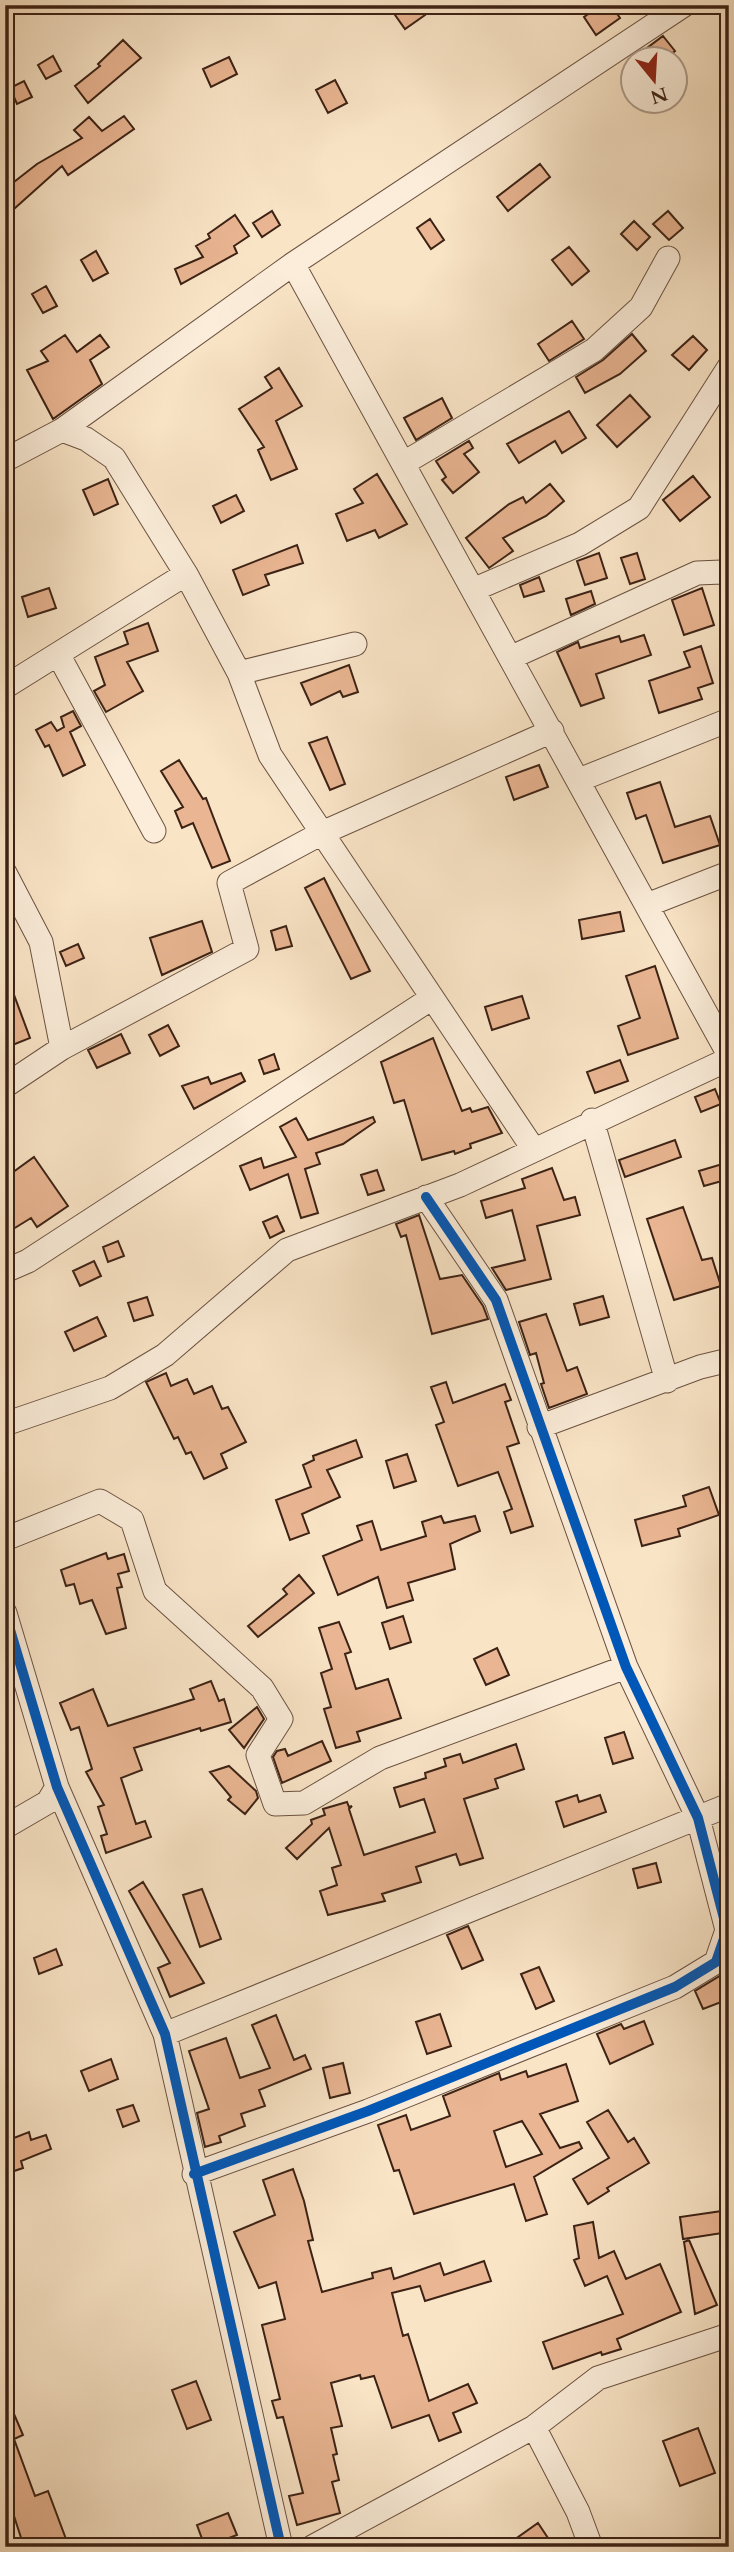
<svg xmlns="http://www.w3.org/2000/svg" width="734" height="2552" font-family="Cardo,serif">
	<rect width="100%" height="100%" fill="#f9e4c6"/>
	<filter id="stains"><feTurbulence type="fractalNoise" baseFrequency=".00286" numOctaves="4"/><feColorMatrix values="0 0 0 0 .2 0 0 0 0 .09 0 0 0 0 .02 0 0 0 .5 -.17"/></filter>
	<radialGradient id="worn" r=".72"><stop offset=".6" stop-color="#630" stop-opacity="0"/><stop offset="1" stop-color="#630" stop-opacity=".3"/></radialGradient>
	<path fill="#e9b592" stroke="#3c2215" stroke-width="2" fill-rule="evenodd" d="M388 5H418L425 15 405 29Z
		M601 5H611L620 18 596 35 584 17Z
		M663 36 675 51 663 60H631Z
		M123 40 141 58 88 103 75 86 100 66 98 64Z
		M53 56 61 71 46 79 38 65Z
		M229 57 237 74 211 87 203 69Z
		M335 80 347 103 328 113 316 90Z
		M24 81 32 97 17 104 10 88Z
		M124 116 134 129 68 175 62 166 5 217V189L37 164 82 138 74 130 89 117 102 131Z
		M540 164 550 177 508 211 497 197Z
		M272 211 280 225 262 237 253 223Z
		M668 211 683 228 669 240 653 224Z
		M235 215 249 236 234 246 237 253 181 284 175 269 203 257 196 246 210 238 208 234Z
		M430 219 444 240 431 249 417 228Z
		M634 221 650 237 637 250 621 234Z
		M569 247 589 271 572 285 552 260Z
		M96 251 108 273 93 281 81 260Z
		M46 286 57 306 43 313 32 294Z
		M572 321 584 339 549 361 538 344Z
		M632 334 646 351 620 374 585 393 576 377 603 360Z
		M65 335 77 352 100 335 109 347 90 360 102 384 53 419 27 370 48 361 41 351Z
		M693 336 707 350 689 370 672 355Z
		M279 368 302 406 276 421 297 469 271 480 258 450 264 447 239 409 272 388 265 377Z
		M630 395 650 417 617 447 597 425Z
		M442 398 452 418 416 440 404 418Z
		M569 411 586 438 562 453 555 441 519 463 507 444Z
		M469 441 473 448 464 454 479 472 453 493 442 480 446 477 436 461Z
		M377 474 407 524 379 538 375 530 347 541 336 514 363 503 354 489Z
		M693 476 710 497 680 521 663 500Z
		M108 479 118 504 94 515 83 490Z
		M550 484 564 501 546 516 503 538 513 551 489 568 466 538 509 504 523 497 526 503Z
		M236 495 244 511 221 523 213 506Z
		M297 545 303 563 265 575 269 585 243 595 233 570Z
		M599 553 607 578 585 585 577 561Z
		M637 553 645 579 630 584 621 558Z
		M539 577 544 591 524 597 520 585Z
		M49 588 56 608 28 617 22 597Z
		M702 588 714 625 684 635 672 600Z
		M591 591 595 604 571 615 566 599Z
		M148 623 158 651 127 662 143 691 106 712 94 691 105 685 95 657 128 644 124 632Z
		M644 635 651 655 596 674 604 698 581 706 557 652 578 642 580 648 619 636 621 642Z
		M701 646 713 683 698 688 702 699 659 713 649 681 690 667 684 652Z
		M349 665 358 692 343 697 340 691 311 705 301 683Z
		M73 711 81 726 70 732 85 765 63 776 49 745 45 747 36 730 51 722 57 731 64 727 61 717Z
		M327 737 345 784 330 790 309 743Z
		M179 760 203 799 206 798 230 861 212 868 193 823 182 828 175 811 183 807 161 771Z
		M539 765 548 787 514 800 506 777Z
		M660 782 675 827 710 816 720 845 663 863 646 815 636 819 627 793Z
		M324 878 370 971 351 979 305 888Z
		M620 912 624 931 582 939 579 920Z
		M202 921 212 952 162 975 150 938Z
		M286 926 292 946 276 950 271 931Z
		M78 944 84 958 66 966 60 952Z
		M655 966 678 1038 628 1055 618 1026 640 1018 626 976Z
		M7 976 30 1038 5 1048V977Z
		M522 996 529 1018 492 1030 485 1007Z
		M168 1025 179 1046 160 1056 149 1035Z
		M121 1034 130 1053 97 1068 88 1050Z
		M433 1038 462 1111 470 1108 472 1112 488 1107 502 1133 470 1144 471 1148 455 1154 454 1151 422 1160 404 1100 394 1103 381 1062Z
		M274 1054 279 1069 264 1074 259 1060Z
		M620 1060 628 1081 595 1093 587 1072Z
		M241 1073 245 1081 194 1109 182 1086 208 1077 211 1084Z
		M715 1089 721 1104 701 1112 695 1097Z
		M373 1117 375 1122 343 1144 316 1153 320 1164 305 1169 318 1213 301 1218 288 1174 250 1190 240 1166 261 1158 264 1168 296 1157 280 1127 296 1118 308 1140Z
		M675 1140 681 1157 625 1177 619 1160Z
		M34 1157 68 1206 37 1227 31 1218 5 1234V1178Z
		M729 1162V1179L704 1186 699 1171Z
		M552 1168 564 1200 575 1197 580 1215 537 1226 551 1279 506 1290 492 1268 525 1260 512 1210 486 1218 481 1201 525 1188 522 1179Z
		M377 1170 384 1190 368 1195 361 1175Z
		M683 1207 702 1260 712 1258 721 1286 674 1300 647 1219Z
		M419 1215 440 1279 462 1275 483 1306 488 1319 432 1334 406 1235 401 1237 396 1224Z
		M277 1216 284 1231 270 1238 263 1222Z
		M118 1241 124 1256 108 1262 103 1247Z
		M94 1261 101 1276 80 1286 73 1271Z
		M603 1296 609 1317 580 1325 574 1304Z
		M147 1297 153 1315 134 1321 128 1303Z
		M546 1314 567 1371 577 1367 587 1394 549 1408 541 1384 544 1383 536 1353 530 1355 519 1322Z
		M97 1317 106 1336 74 1351 65 1332Z
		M166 1373 171 1386 187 1379 194 1394 212 1386 222 1409 228 1407 246 1442 221 1454 227 1468 204 1479 191 1452 186 1454 178 1437 174 1439 146 1382Z
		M446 1382 453 1403 505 1384 511 1400 505 1402 519 1443 507 1447 533 1526 511 1533 504 1512 512 1509 498 1472 458 1486 436 1425 444 1422 431 1387Z
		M356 1440 362 1457 327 1470 340 1497 302 1514 309 1533 290 1540 276 1500 311 1487 303 1465 314 1460 313 1456Z
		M407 1454 416 1481 394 1488 386 1461Z
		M709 1487 719 1515 678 1529 680 1536 642 1546 635 1520 686 1506 683 1496Z
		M441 1516 444 1523 475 1516 480 1531 450 1544 455 1569 408 1583 413 1600 387 1608 378 1577 338 1595 323 1556 362 1540 357 1526 372 1521 381 1550 426 1536 422 1522Z
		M106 1553 108 1559 124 1554 129 1571 118 1574 122 1587 117 1588 126 1628 106 1634 92 1600 80 1604 74 1584 66 1586 61 1570Z
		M299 1575 314 1593 258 1637 248 1626 287 1594 283 1589Z
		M403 1616 411 1642 390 1649 382 1623Z
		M339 1622 351 1652 345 1654 356 1689 388 1679 401 1718 357 1732 360 1741 336 1748 324 1709 331 1707 321 1673 332 1669 319 1628Z
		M497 1648 509 1675 486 1685 474 1659Z
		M211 1681 219 1701 224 1699 231 1722 201 1731 200 1728 134 1748 142 1770 121 1778 136 1824 145 1821 151 1837 106 1853 101 1836 107 1834 98 1807 104 1805 86 1772 92 1769 79 1727 71 1730 60 1703 93 1689 108 1726 194 1699 190 1689Z
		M257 1707 264 1719 244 1748 229 1730Z
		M624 1732 633 1758 613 1764 605 1738Z
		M322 1741 331 1761 282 1783 273 1757 277 1751 285 1749 288 1756Z
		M516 1744 524 1769 495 1779 498 1788 464 1799 483 1858 460 1865 456 1854 416 1867 421 1882 382 1894 385 1901 328 1915 320 1891 337 1885 332 1868 341 1865 329 1828 297 1859 286 1848 312 1824 311 1820 325 1815 323 1809 347 1802 349 1807 352 1806 349 1809 364 1855 435 1832 424 1799 400 1807 394 1788 426 1778 425 1773 446 1766 444 1759 460 1754 463 1763Z
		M229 1766 256 1791 258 1798 245 1814 228 1800 231 1797 210 1772Z
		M577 1795 579 1802 600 1795 606 1812 564 1827 556 1802Z
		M656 1863 661 1882 638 1888 633 1869Z
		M143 1882 204 1983 170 1997 158 1968 170 1963 129 1891Z
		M202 1889 221 1939 200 1947 183 1895Z
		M468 1926 483 1960 462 1969 447 1935Z
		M56 1949 62 1965 39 1974 34 1958Z
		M539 1967 554 2001 536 2009 521 1974Z
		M723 1974 729 1987V1999L703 2009 695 1991Z
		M440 2014 451 2046 427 2054 416 2022Z
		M276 2015 294 2060 305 2055 311 2069 259 2090 265 2106 241 2114 245 2126 219 2136 221 2142 205 2147 197 2113 209 2109 189 2051 226 2038 240 2078 270 2068 252 2025Z
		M644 2021 653 2044 610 2064 597 2034 621 2024 624 2029Z
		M111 2059 118 2079 89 2091 81 2071Z
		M343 2063 350 2093 330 2098 323 2068Z
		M566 2064 578 2101 540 2114 560 2148 579 2142 582 2148 534 2177 547 2214 526 2221 514 2184 414 2214 399 2170 394 2171 378 2125 406 2115 411 2130 450 2116 443 2096 499 2073 501 2080 526 2071 528 2077ZM522 2121 542 2154 506 2167 494 2131Z
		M133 2105 139 2121 123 2127 117 2110Z
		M608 2110 628 2142 634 2138 649 2163 607 2188 609 2191 588 2204 573 2179 609 2158 587 2122Z
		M5 2122H9L14 2138 29 2132 31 2140 46 2135 51 2149 21 2161 23 2168 5 2174Z
		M293 2169 304 2201 313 2240 308 2241 322 2292 373 2278 372 2273 391 2268 394 2279 440 2263 444 2275 484 2261 491 2281 425 2301 420 2286 392 2293 403 2336 408 2334 429 2401 468 2384 477 2403 453 2413 461 2432 439 2441 429 2415 392 2428 374 2376 361 2379 360 2375 331 2383 342 2426 331 2428 337 2454 333 2455 339 2480 332 2482 340 2513 297 2525 289 2496 303 2493 283 2417 277 2418 272 2401 280 2399 262 2325 285 2319 276 2282 259 2288 234 2232 275 2215 263 2180Z
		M729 2210V2232L683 2239 680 2217Z
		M593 2222 599 2258 614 2251 626 2279 660 2264 681 2312 617 2339 621 2349 602 2355 601 2352 553 2369 543 2342 623 2314 607 2276 585 2286 574 2260 579 2258 574 2226Z
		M689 2240 717 2305 695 2314 684 2242Z
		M196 2381 211 2420 187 2429 172 2390Z
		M5 2393 23 2435 14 2439 35 2496 48 2491 69 2547H24L5 2488Z
		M698 2428 715 2473 680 2486 663 2441Z
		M228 2513 237 2535 205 2547 197 2525Z
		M538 2523 554 2547H504Z"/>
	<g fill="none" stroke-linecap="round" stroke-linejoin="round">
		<g stroke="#6b5241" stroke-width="25">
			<path id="street" d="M293 264 729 1055
				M62 430 86 439 114 458 186 574 239 673 270 755 534 1150
				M5 460 62 430 293 264 684 5
				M404 463 594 350 641 307 668 258
				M475 589 580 544 639 508 729 367
				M58 654 154 831
				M512 657 697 573 722 572 729 576
				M239 673 355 644
				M5 687 186 574
				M579 780 729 720
				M5 873 41 942 62 1048
				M647 905 729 873
				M5 1086 62 1048 247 949 229 883 322 833 552 731
				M592 1120 667 1381
				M5 1271 28 1261 432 998
				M5 1424 110 1388 165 1355 287 1250 460 1185 729 1059
				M539 1427 700 1367 729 1360
				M5 1539 100 1501 132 1520 155 1591 262 1688 281 1719 258 1755 275 1804 304 1803 380 1758 626 1667
				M5 1613 57 1787 165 2034 281 2547
				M5 1827 48 1802 57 1787
				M165 2034 729 1805
				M194 2174 368 2111 675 1987 716 1962 727 1930 698 1818 626 1667 496 1300 426 1197
				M534 2427 578 2512 591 2547
				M312 2547 534 2427 598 2378 729 2335"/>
		</g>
		<use href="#street" stroke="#fbedda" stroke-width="23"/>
		<g stroke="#fbedda" stroke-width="15">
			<path id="cycleway" d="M5 1613 57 1787 165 2034 281 2547
				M194 2174 368 2111 675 1987 716 1962 727 1930 698 1818 626 1667 496 1300 426 1197"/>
		</g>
		<use href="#cycleway" stroke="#0057b8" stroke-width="10"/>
	</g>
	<rect width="734" height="2552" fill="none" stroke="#f9e4c6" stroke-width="28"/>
	<rect x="7" y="7" width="720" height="2538" fill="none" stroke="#3c2215" stroke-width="3.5"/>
	<rect x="14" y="14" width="706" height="2524" fill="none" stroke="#3c2215" stroke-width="2"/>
	<g transform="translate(654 80) rotate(162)"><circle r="33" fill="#fbedda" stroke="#af9c8b" stroke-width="2"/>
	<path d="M0-5L12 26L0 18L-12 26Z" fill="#8f2418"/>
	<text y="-10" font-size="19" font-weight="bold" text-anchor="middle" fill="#3c2215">N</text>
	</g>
	<rect width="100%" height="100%" filter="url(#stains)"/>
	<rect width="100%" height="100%" fill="url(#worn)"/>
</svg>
